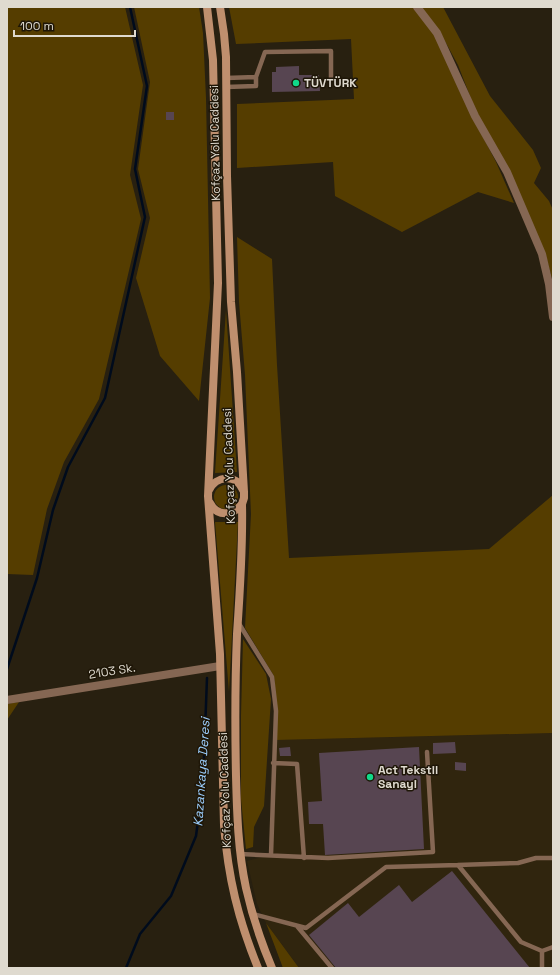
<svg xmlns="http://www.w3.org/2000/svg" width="560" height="975" font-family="'Space Grotesk',sans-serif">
	<rect width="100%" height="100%" fill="#282010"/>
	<path fill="#30250e" d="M553 733V968H299L266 923 257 904 247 861 271 855 276 740Z"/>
	<path fill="#553d00" d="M7 7H125L143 85 130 175 141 219 99 399 64 462 47 509 33 575 7 574Z
		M134 7H199L203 33 206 98 210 298 199 401 160 356 136 278 150 218 138 169 150 82Z
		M229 7H414L434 34 473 118 496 162 514 203 478 192 402 232 335 196 333 162 237 168V104L354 99 351 39 236 44Z
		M420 7H443L490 96 533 150 541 168 534 183 549 201 553 210V283L545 252 477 114 458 65 440 32Z
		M237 237 272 259 277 365 289 558 489 549 553 495V733L276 740 277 711 274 676 245 628 251 514 245 375 239 302Z
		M226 310 237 472 215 473Z
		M214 497a12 12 0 1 1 24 0a12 12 0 1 1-24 0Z
		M215 522H238L229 692Z
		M243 639 266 674 271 699 264 806 254 827 253 847 246 849 241 799V715Z
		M19 702 7 720V704Z
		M266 923 299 968H283Z"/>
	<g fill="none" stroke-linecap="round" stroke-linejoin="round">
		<path stroke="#000b1c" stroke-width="2.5" d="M7 669 37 578 53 510 68 467 105 398 145 217 135 169 147 86 130 7
			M126 968 140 934 171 896 196 836 203 784 207 678"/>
	</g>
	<path fill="#574551" d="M299 66V75H319L320 91 272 92V72H276V67Z
		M166 112H174V120H166Z
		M455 742 456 753 433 754V743Z
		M290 747 291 756H280L279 748Z
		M419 747 424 849 325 855 323 824H309L308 802 322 801 319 753Z
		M455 762 466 763V771L455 770Z
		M452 871 530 968H336L309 935 348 903 359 917 399 885 412 902Z"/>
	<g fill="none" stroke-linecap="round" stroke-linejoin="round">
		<path stroke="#856753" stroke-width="4.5" d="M256 77 265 52 331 51V80
			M226 78 256 77V86L226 87
			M238 622 272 677 276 711 271 855
			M273 763 297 764 304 858
			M240 854 328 858 433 852 427 752
			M458 865 518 863 536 858H553
			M253 914 306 928 386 867 458 865 521 942 542 951V968
			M297 926 332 968
			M542 951 553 947"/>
		<path stroke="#856753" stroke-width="8" d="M417 7 437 33 475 116 507 172 542 254 549 284 553 317
			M7 700 220 666"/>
		<path stroke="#bf8f6e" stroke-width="8" d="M207 7 213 60 218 283 208 496 220 654 224 825C228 877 238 919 258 968
			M220 7 224 34 226 57 227 176 231 302 237 372 244 492V498L242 504C243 548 240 591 237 634 235 682 235 729 236 776 237 814 238 851 246 888 252 915 261 942 272 968
			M209 490C216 476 236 473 243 490
			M210 503C217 517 233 516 242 504"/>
	</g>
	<g fill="#10d98a" stroke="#1e1607" stroke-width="1.5">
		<circle cx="296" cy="83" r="4"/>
		<circle cx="370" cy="777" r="4"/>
	</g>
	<g text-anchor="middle" stroke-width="3" stroke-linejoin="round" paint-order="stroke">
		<g font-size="12" font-weight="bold" fill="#dfdacf" stroke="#1e1607" text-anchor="start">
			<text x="304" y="87">TÜVTÜRK</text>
			<text x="378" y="774">Act Tekstil<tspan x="378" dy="14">Sanayi</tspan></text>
		</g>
		<g font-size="12" fill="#dfdacf" stroke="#1e1607">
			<text transform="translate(215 143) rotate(-91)" y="4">Kofçaz Yolu Caddesi</text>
			<text transform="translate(229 466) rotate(-92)" y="4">Kofçaz Yolu Caddesi</text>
			<text transform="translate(112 671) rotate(-9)" y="4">2103 Sk.</text>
			<text transform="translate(225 790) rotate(-92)" y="4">Kofçaz Yolu Caddesi</text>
		</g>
		<g font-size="13" font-style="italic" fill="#9bcdfc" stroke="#1e1607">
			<text transform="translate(201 772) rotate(-86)" y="5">Kazankaya Deresi</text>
		</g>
	</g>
	<rect width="560" height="975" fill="none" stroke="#dfdacf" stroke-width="16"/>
	<path d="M14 30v6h121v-6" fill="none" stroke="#dfdacf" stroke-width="2"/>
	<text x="20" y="30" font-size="12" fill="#dfdacf" stroke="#1e1607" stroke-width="3" paint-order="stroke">100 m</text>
</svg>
